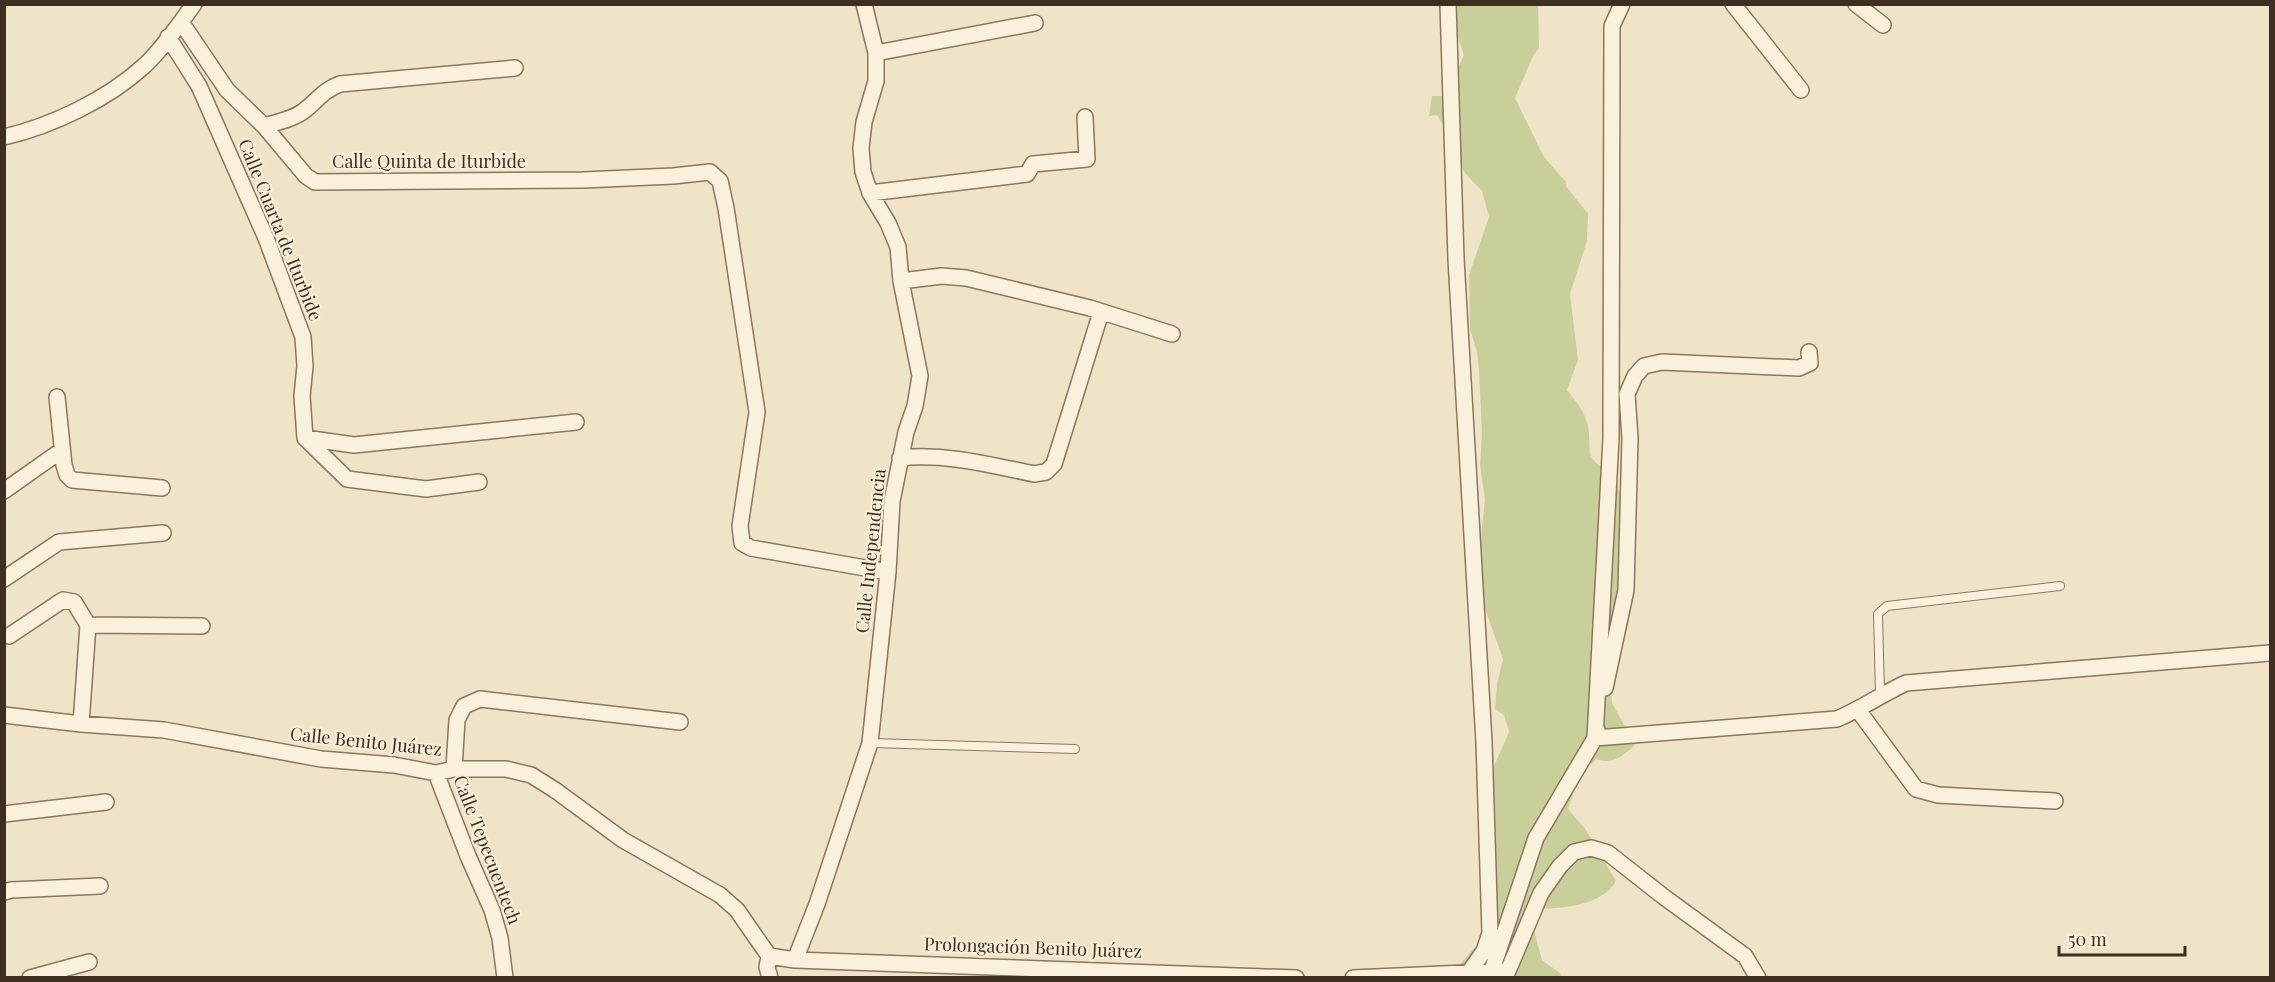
<svg xmlns="http://www.w3.org/2000/svg" width="2275" height="982" font-family="'Playfair Display',serif">
	<rect width="100%" height="100%" fill="#f0e4c8"/>
	<path fill="#c9cf9b" d="M1457 5H1538L1539 48 1533 56 1515 98 1544 157 1566 182V186L1588 214 1587 241 1570 294 1578 360 1567 390C1576 401 1585 412 1588 426 1592 446 1583 460 1607 469L1613 486 1617 485 1622 500 1629 499 1610 669 1612 703 1635 745C1622 756 1614 765 1596 759L1593 763H1585L1586 771 1579 776 1568 809 1586 830 1616 881C1603 905 1565 908 1540 909L1531 920 1542 960 1560 973 1561 977H1486L1462 969 1461 963 1477 945 1484 928 1491 853 1495 844 1486 784 1509 732 1504 715 1495 709 1497 684 1503 659 1479 592V557L1485 499 1480 465 1482 433 1479 371 1477 352 1470 329 1469 275 1489 217 1482 191 1464 172 1453 140 1437 115 1429 116 1432 96H1445L1464 55 1450 13Z"/>
	<g fill="none" stroke-linecap="round" stroke-linejoin="round">
		<g stroke="#8d765c" stroke-width="10">
			<path id="lane" d="M1880 695 1878 614 1887 606 2060 586
				M870 743 1075 749"/>
		</g>
		<g stroke="#8d765c" stroke-width="18">
			<path id="street" d="M1448 4 1456 259 1484 742 1490 933 1484 951 1470 971
				M1622 4 1612 26 1611 438 1595 738 1837 719C1861 709 1882 694 1906 683L2270 653
				M1733 4 1801 90
				M1856 4 1883 25
				M181 22 227 90 264 126 306 176 315 182 583 180 673 176 710 172 720 181 726 208 757 412 740 526 742 543 751 548 888 572
				M168 37 199 86 266 238 303 337 305 366 302 396 305 438 347 479 426 489 479 482
				M876 53 1035 23
				M264 126C278 122 294 119 305 110 319 99 322 91 340 84L515 68
				M4 137C52 126 108 99 144 66 160 52 181 22 194 4
				M870 193 1027 174 1033 164 1087 159 1085 117
				M901 281 942 276 966 278 1090 308 1172 334
				M57 397 64 465 67 475 72 480 162 488
				M305 438 354 445 576 422
				M900 458C946 453 990 465 1034 474L1046 472 1054 464 1101 312
				M4 491 62 450
				M4 579 59 542 163 533
				M9 636 63 600 74 602 88 625
				M1605 688 1626 590 1630 438 1627 394 1635 376 1644 366 1662 362 1799 368 1810 363 1809 352
				M1858 710 1916 789 1938 795 2055 801
				M4 715 81 724 164 730 321 759 394 765 436 773 454 769H506L531 775 555 790 623 840 720 895 737 910 769 956
				M81 724 88 625 202 626
				M454 769 457 720 464 706 480 699 680 722
				M436 773 468 856 492 910 500 938 505 978
				M4 814 106 802
				M4 892 11 890 100 886
				M769 956 795 960 1296 978
				M769 956 767 967 770 978
				M795 960 817 904 870 743 888 572 892 501 906 432 915 406 920 376 901 281 898 247 888 223 870 193 863 172 861 148 864 122 876 81V53L864 4
				M1492 970 1536 838 1595 738 1597 730
				M30 978 89 962
				M1353 978 1508 971 1541 893 1560 866 1574 852 1591 848 1608 853 1664 897 1745 956 1758 978"/>
		</g>
		<use href="#lane" stroke="#faf1dc" stroke-width="8"/>
		<use href="#street" stroke="#faf1dc" stroke-width="15"/>
	</g>
	<g text-anchor="middle" stroke-width="4.5" stroke-linejoin="round" paint-order="stroke">
		<g font-size="18" fill="#3d2e20" stroke="#f7eed8">
			<text x="429" y="168">Calle Quinta de Iturbide</text>
			<text transform="translate(280 230) rotate(68)" y="6">Calle Cuarta de Iturbide</text>
			<text transform="translate(871 551) rotate(-84)" y="6">Calle Independencia</text>
			<text transform="translate(366 742) rotate(6)" y="6">Calle Benito Juárez</text>
			<text transform="translate(487 850) rotate(69)" y="6">Calle Tepecuentech</text>
			<text transform="translate(1033 948) rotate(2)" y="6">Prolongación Benito Juárez</text>
		</g>
	</g>
	<rect width="2275" height="982" fill="none" stroke="#3d2e20" stroke-width="12"/>
	<path d="M2059 946v9h126v-9" fill="none" stroke="#3d2e20" stroke-width="3"/>
	<text x="2068" y="946" font-size="18" fill="#3d2e20" stroke="#f7eed8" stroke-width="4.5" paint-order="stroke">50 m</text>
</svg>
